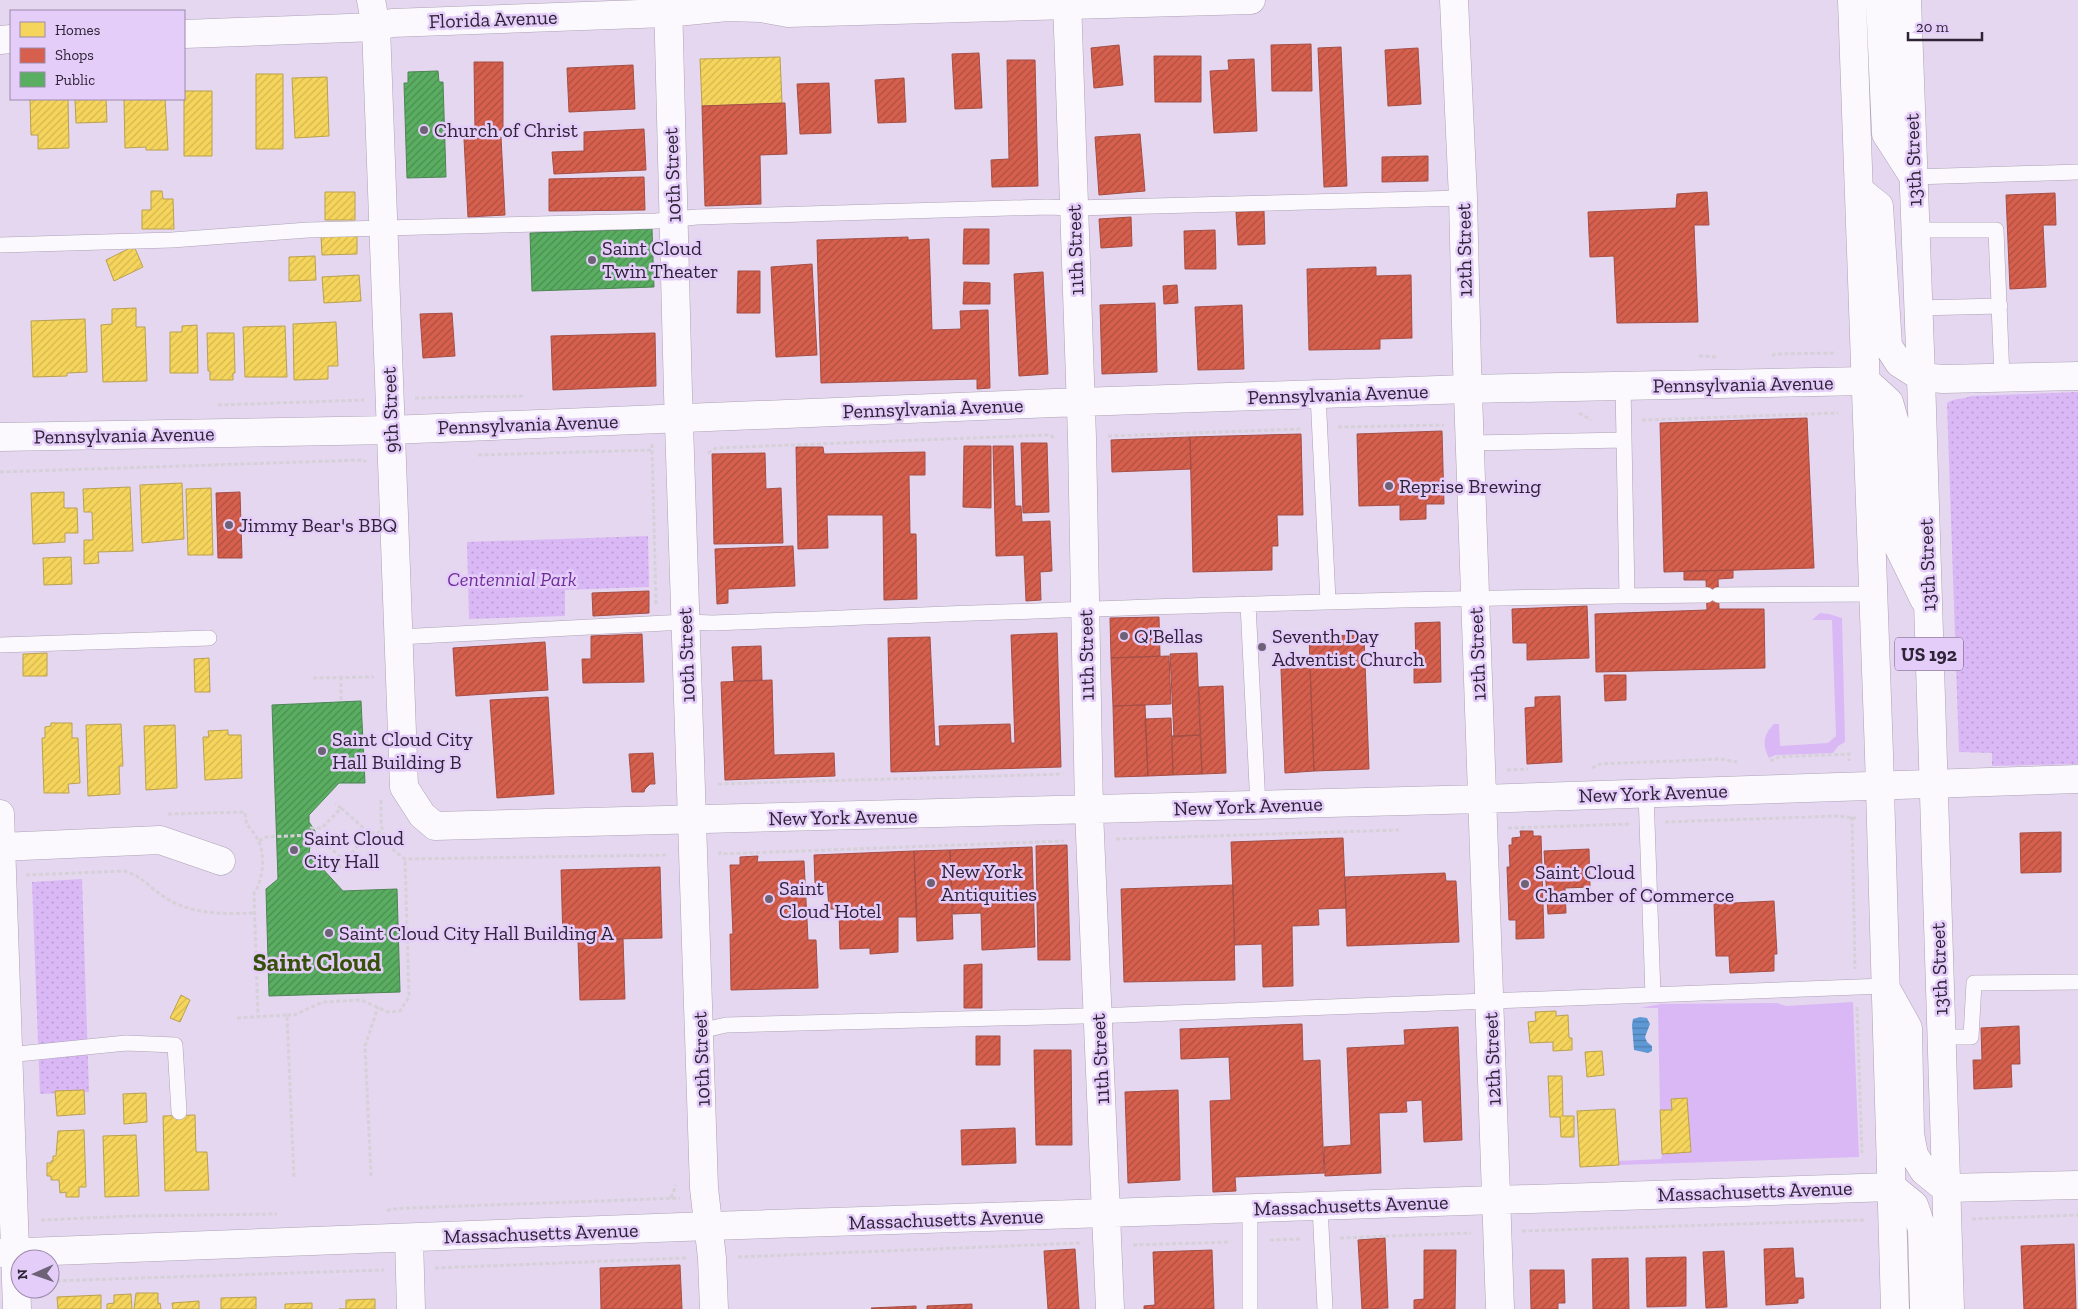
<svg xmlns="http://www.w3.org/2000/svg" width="2078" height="1309" font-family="'Zilla Slab',serif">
	<defs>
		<pattern id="park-dots" width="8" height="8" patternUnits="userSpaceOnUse" patternTransform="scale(1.25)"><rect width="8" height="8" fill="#dab8f5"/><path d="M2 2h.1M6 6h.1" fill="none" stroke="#bb9ed3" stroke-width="1.8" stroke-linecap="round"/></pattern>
		<pattern id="water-rules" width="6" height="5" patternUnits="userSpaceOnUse" patternTransform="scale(1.25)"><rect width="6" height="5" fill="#5e99d6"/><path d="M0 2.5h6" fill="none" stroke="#4e7cae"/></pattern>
		<pattern id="homes-hatch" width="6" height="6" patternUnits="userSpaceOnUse" patternTransform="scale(1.25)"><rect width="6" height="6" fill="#f6d55c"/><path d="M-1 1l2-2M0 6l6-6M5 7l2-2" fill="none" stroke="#d3b751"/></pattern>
		<pattern id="shops-hatch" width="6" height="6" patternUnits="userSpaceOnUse" patternTransform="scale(1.25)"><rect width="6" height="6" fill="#d6604d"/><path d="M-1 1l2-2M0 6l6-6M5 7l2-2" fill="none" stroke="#ae4f41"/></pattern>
		<pattern id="public-hatch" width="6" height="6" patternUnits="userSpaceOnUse" patternTransform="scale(1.25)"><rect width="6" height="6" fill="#5aae61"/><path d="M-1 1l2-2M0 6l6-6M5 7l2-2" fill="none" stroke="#4b8d51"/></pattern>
	</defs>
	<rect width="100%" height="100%" fill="#e4d7ef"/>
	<path fill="#dab8f5" d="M1820 613 1829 614 1842 618 1845 742 1838 746 1833 753 1775 755 1769 758C1762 745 1763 735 1774 724H1779L1780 746 1828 743 1836 736 1832 620H1812Z
		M1853 1002 1859 1157 1619 1165 1618 1161 1661 1159 1662 1154 1691 1152 1687 1098 1672 1099V1110H1660L1658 1008H1640L1661 1004 1777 1003 1786 1006Z"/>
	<path fill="url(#park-dots)" d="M2078 392V764L1992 766V753L1959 752 1947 403C1956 397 1962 400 1971 396Z
		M648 536 649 587 565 590V616L469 619 467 542Z
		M82 879 89 1092 40 1094 32 882Z"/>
	<path fill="url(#water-rules)" d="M1640 1017 1647 1018 1650 1024 1645 1037 1647 1042 1652 1046V1051L1648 1053 1634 1050 1632 1025 1633 1019Z"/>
	<path fill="url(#homes-hatch)" stroke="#baa051" d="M780 57 782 103 702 106 700 59Z
		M256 74H283V149H256Z
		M327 77 329 136 295 138 292 78Z
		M184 91H212V156H184Z
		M30 99H68L69 148 38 149V135H31Z
		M75 99H106L107 122 76 123Z
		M124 99H165L168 150H146V147L125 148Z
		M151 191H162L163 199H173L174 229H142V210H151Z
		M325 192H355V220H325Z
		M357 235V254L322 255 321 236Z
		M134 246 143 267 114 281 106 260Z
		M315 256 316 280 289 281V257Z
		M359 275 361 301 324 303 322 277Z
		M136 308V327H145L147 381 103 382 101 325 112 324V309Z
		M85 319 87 372 67 373V376L33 377 31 321Z
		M336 322 338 366H328V379L294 380 293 324Z
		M197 325 198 373H170V332H182V326Z
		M285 326 287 377H245L243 327Z
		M207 333H234L235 373H233V380H210V371H208Z
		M182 483 184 539 142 543 140 485Z
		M130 487 133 551 98 552 99 563 84 564V540H93L92 512H84L83 489Z
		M211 488 213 555H188L186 489Z
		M64 492V508H77L78 533H65V542L33 544 31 493Z
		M71 557 72 584 44 585 43 558Z
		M47 653V676H23V654Z
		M209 658 210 692H195L194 659Z
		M51 723H72V738H78L80 783 68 784 69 793H44L42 738H45V727L51 726Z
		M121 724 123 766H119L120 794 88 796 86 725Z
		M175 725 177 788 146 790 144 726Z
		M228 730V735H241L242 778 205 780 203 737H209L208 731Z
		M181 995 190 1000 180 1022 170 1018Z
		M1556 1011V1016L1568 1015 1569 1038H1572V1050L1553 1051V1042L1530 1043 1528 1022 1536 1021 1535 1012Z
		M1602 1051 1604 1075 1587 1077 1585 1052Z
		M1548 1076H1562L1563 1116H1574V1137H1561L1560 1117H1550Z
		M84 1090 85 1114 57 1116 55 1091Z
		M146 1093 147 1122 124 1124 123 1094Z
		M1687 1098 1691 1152 1662 1154 1660 1110H1672L1671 1099Z
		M1615 1109 1619 1165 1580 1167 1577 1111Z
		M195 1115 196 1152H207L209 1190 165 1191 163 1116Z
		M84 1130 86 1187H79V1197H66V1192L60 1193 59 1180H51V1176H47V1163H51V1161H53V1156H56L58 1131Z
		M136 1135 139 1196 105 1197 103 1136Z
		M136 1293H158V1304L160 1303 161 1309H134Z
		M131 1294 132 1309H107V1304L114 1303V1295Z
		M101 1295V1309H58L57 1297Z
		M256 1297V1309H221V1298Z
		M375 1299V1309H339H346V1300Z
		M199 1301V1309H173L172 1303Z
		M312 1303V1309H285V1304Z"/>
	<path fill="url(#shops-hatch)" stroke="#a44e46" d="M1311 44 1312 91H1272L1271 45Z
		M1119 45 1123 85 1094 88 1091 48Z
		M1341 47 1347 186 1324 187 1318 48Z
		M1418 48 1421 104 1388 106 1385 50Z
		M979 53 982 108 955 109 952 54Z
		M1154 56H1201V102H1155Z
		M1254 59 1257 131 1214 133 1210 71 1229 70 1228 60Z
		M1007 60H1035L1038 186 992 187 991 160 1009 159Z
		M474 62H503V130H475Z
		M633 65 635 109 569 112 567 68Z
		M904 78 906 122 878 123 875 80Z
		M829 83 831 133 800 134 797 84Z
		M785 103 787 154 760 155 761 204 705 206 702 106Z
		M644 129 646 170 554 174 552 152 584 151V132Z
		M1140 134 1145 191 1099 195 1095 137Z
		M501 137 505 215 468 217 464 139Z
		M1428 156V181L1382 182V157Z
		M644 177 645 210 549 211V179Z
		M1707 192 1709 225H1694L1698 322 1617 323 1614 256 1590 257 1588 212 1676 208 1677 194Z
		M2055 193 2056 225H2043L2046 287 2010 289 2006 195Z
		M1264 211 1265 244 1238 245 1236 212Z
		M1131 217 1132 246 1101 248 1099 219Z
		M964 229H989V264H963Z
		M1215 230 1216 269H1185L1184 231Z
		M908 237V240L929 239 932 330 961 329 960 311 988 310 990 388 977 389V379L821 383 817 240Z
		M812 264 817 355 776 357 771 267Z
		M1376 267V276L1411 275 1412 338 1380 339V349L1309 350 1307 269Z
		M738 271H760V313H737Z
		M1043 272 1048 374 1019 376 1014 274Z
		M964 282 990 283V304H963Z
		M1177 285 1178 303 1164 304 1163 286Z
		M1155 303 1157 372 1102 374 1100 305Z
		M1242 305 1244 369 1198 370 1195 307Z
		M452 313 455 356 423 358 420 314Z
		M655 333 656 386 553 390 551 336Z
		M1807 418 1814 568 1664 572 1660 423Z
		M1442 431 1444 504H1426V519L1400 520V505L1359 506 1357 434Z
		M1301 434 1303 515H1277L1278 546H1272V570L1193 572 1190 437Z
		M1190 437 1191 469 1112 472 1111 440Z
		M1021 443H1047L1049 512 1023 513Z
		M964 446H991V508L963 507Z
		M993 446H1013L1015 506H1021L1022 522 1050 521 1052 571 1040 572 1041 600 1026 601 1024 555 996 556Z
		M796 447H823L824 454 925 452V475H909L910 534H916L917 599 884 600 883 515H827L828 548 798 549Z
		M765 453 766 489 781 488 783 543 714 544 712 454Z
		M240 492 242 558H218L216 493Z
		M793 546 795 586 728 589V603L717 604 715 549Z
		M1733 570V578L1718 579 1719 609H1764L1765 668 1596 672 1595 614 1707 610 1706 580H1684V571Z
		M649 591V613L593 616 592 593Z
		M1587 606 1589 658 1527 660V643H1513L1512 609Z
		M1159 617 1160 656 1111 658 1110 618Z
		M1440 622 1441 682 1414 683V668H1416L1415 623Z
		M1057 633 1061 767 891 772 888 638 930 637 935 746H940L939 726 1010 724 1011 743H1015L1011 635Z
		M642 634 644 682 583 683 582 659H591V636Z
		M1364 635 1369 769 1314 771 1309 636Z
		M545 642 548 690 456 696 453 648Z
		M761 646 762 680 734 681 732 647Z
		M1197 653 1200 735 1174 737 1170 654Z
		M1169 656 1171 704 1113 706 1111 658Z
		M1310 668 1314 771 1285 773 1281 669Z
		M1604 675H1626V700L1605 701Z
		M772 680 774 755 834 753 835 776 725 780 721 682Z
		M1223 686 1226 773 1202 774 1199 687Z
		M1560 696 1562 762 1527 764 1525 708 1535 707V697Z
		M548 697 554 794 497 798 490 700Z
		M1145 705 1148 776 1115 777 1113 706Z
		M1171 718 1173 775 1148 776 1145 719Z
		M1200 735 1202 774 1173 775 1172 736Z
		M653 753 655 784H650L645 789 644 792H632L629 754Z
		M1520 831H1533V836H1541L1544 938 1516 939V920H1509L1507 867H1510L1509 845H1512V838L1521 837Z
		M2061 832V872L2021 873 2020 833Z
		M1343 838 1346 908 1318 909 1319 925 1292 926 1293 986 1263 987 1262 944 1235 945 1231 842Z
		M1067 845 1070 960H1038L1036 846Z
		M1032 847 1035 947 982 950 981 913 953 914 950 850Z
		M1589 849 1590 887 1565 888 1566 913 1548 914 1544 851Z
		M950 850 953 939 917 941 914 851Z
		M914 851 917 917H898V952L870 954V948L840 949 839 909H829L827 882 815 883 814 855Z
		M758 856 757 862 804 861 808 940H816L818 988 731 990 730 934H733L730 865H740V857Z
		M660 867 662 938 563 940 561 870Z
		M1445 873 1446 881H1456L1459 942 1347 946 1345 877Z
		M1233 885 1235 980 1124 982 1121 889Z
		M1774 901 1777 954H1774V971L1730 973 1729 956H1716L1714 904Z
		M623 939 625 999 580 1000 578 940Z
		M982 964V1008H964V965Z
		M1302 1024 1303 1061 1320 1060 1324 1173 1235 1177 1236 1191 1213 1192 1210 1101 1231 1100 1229 1057 1181 1059 1180 1029Z
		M2019 1026 2020 1064H2011L2012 1087 1974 1089 1973 1060H1982L1981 1028Z
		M1458 1027 1462 1140 1424 1142 1422 1100 1406 1101 1407 1112 1379 1113 1381 1173 1325 1176 1324 1147 1351 1145 1347 1048 1405 1045 1404 1030Z
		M976 1036H1000V1065H976Z
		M1034 1050H1071L1072 1145H1036Z
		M1178 1090 1180 1180 1128 1183 1125 1092Z
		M1015 1128 1016 1163 962 1165 961 1130Z
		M1385 1238 1388 1308 1362 1309 1358 1240Z
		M2074 1244 2076 1309H2024L2021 1246Z
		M1793 1248 1795 1278H1803L1804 1298 1798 1299V1303L1766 1305 1764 1249Z
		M1075 1249 1079 1309H1048L1044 1251Z
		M1212 1250 1214 1309H1144V1306L1155 1305 1153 1252Z
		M1424 1250H1456L1455 1309H1414V1300L1424 1299Z
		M1724 1251 1727 1307 1706 1308 1703 1252Z
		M1686 1257V1306L1647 1307 1646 1258Z
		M1628 1258 1629 1309H1593L1592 1259Z
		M680 1265 682 1309H601L600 1268Z
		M1530 1270H1564L1565 1303H1558V1309H1531Z
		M972 1304V1309H927V1306Z
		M916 1306V1309H872L871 1308Z"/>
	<path fill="url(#public-hatch)" stroke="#4d8454" d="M438 71 439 82H443L446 177 407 178 404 83H408V72Z
		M652 229 654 287 532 291 530 233Z
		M361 701 365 783H339L309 815V822L315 831V841L312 846H310L309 854 343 891 397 889 400 992 269 996 266 889 278 879 272 705Z"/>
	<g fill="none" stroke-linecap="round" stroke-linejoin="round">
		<g stroke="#ada2b6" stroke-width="16">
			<path id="lane" d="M1913 177 2078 172
				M1915 230H1996L2002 378
				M0 245 172 240 308 230 656 221 697 217 1047 207 1074 208 1463 198
				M1918 308 2000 306
				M1623 386 1627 596
				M1318 394 1328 601
				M1470 443 1624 440
				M1718 595 1873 594
				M1248 604 1258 806
				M398 637 685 622 713 623C1044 610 1375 598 1707 595
				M0 645 209 638
				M1646 793 1653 995
				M700 1031 726 1025 1121 1015 1885 986
				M1941 1037H1971L1974 983 2078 982
				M2 1054 8 1055 126 1043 175 1045 179 1112
				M1320 1206 1325 1309
				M1250 1209V1309"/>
		</g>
		<g stroke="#ada2b6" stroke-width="29">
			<path id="street" d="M371 0 376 27 404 787 422 815 435 826 1482 799 2078 779
				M1067 0 1082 438 1089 811 1110 1309
				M1454 0 1463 198 1467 365 1500 1309
				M1921 377 1943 379 2078 376
				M0 437 390 430 1080 402 1468 389 1866 381
				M0 814 17 1309
				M0 847 160 840 221 861
				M1945 1188 2078 1185
				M409 1238 411 1309
				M0 1253 682 1227 1892 1187"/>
		</g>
		<g stroke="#ada2b6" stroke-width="29">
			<path id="secondary" d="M668 0 678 393 704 1188 712 1258 714 1309
				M184 34 376 27 392 23 667 13 727 7 761 8 788 13 1251 0
				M0 40 11 39"/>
		</g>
		<g stroke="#ada2b6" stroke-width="29">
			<path id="highway" d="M1852 0 1879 754 1895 1309
				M1880 0 1886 134 1913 176
				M1907 0 1921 377 1950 1309
				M1859 190 1879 206 1888 346 1899 363 1921 377
				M1866 381 1889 402 1895 423 1899 548 1924 599
				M1888 992 1908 1028 1910 1134 1914 1155 1924 1171 1945 1188
				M1892 1187 1914 1205 1922 1229 1924 1309"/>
		</g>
		<path stroke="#d6d1d9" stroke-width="3" stroke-dasharray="4 2.5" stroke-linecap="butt" d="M1699 356 1718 357
			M1772 356 1775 354 1836 353
			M415 398 524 396
			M218 405 364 400
			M1579 413 1591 420
			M1642 420 1838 413
			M1338 427 1444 425
			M1108 436 1301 429
			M652 444 656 605
			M708 453 716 448 1047 435 1052 436 1055 440
			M478 455 652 450
			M0 472 363 460 366 462
			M313 678 374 677
			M341 700V678
			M1770 761 1779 757 1849 754V761
			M1592 768 1600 764 1721 759 1737 762
			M1507 770 1528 769
			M718 784 1063 774
			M381 800C381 830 379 841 405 859L668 855
			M341 808 369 833 382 832
			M168 814 245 812C246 831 251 825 258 840 266 855 263 880 254 893L258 1017
			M1852 817 1855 969
			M1665 822 1838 816 1856 818
			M1508 828 1629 824
			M310 835 312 843 324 842 345 861
			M1116 839 1399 830
			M259 841 266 837 310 835 311 828H322L341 808 335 804
			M720 851V854L1064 841
			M339 868 369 833
			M26 875 124 871C144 877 147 886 163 896 190 915 223 914 254 913
			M1857 1007 1862 1153
			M287 1015H294L323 1002 361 1000 388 1012 400 1011 409 997 405 859
			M237 1018 287 1015 294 1179
			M371 1176 365 1046 378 1007
			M671 1198 676 1185
			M387 1211 391 1209 409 1208 680 1198
			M1972 1219 2078 1215
			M41 1220 132 1216 277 1214
			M1522 1231 1864 1220
			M1340 1238 1471 1233
			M1270 1240 1301 1239
			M1133 1245 1231 1242
			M738 1257 1081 1243
			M435 1268 686 1258
			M50 1281 384 1270"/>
		<use href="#lane" stroke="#fbf9fd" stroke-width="15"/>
		<use href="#street" stroke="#fbf9fd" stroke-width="28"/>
		<use href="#secondary" stroke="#fbf9fd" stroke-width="28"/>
		<use href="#highway" stroke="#fbf9fd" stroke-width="28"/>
	</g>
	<g fill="#6e6277" stroke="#e5cdf9" stroke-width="2">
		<circle cx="424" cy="130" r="5"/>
		<circle cx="592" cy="260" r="5"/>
		<circle cx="1389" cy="486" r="5"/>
		<circle cx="229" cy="525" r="5"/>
		<circle cx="1124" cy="636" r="5"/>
		<circle cx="1262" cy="647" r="5"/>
		<circle cx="322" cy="751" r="5"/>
		<circle cx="294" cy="850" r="5"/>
		<circle cx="931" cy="883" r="5"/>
		<circle cx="1525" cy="884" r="5"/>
		<circle cx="769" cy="899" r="5"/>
		<circle cx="329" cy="933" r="5"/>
	</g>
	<g text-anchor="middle" stroke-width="5" stroke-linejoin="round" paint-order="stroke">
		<rect fill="#e5cdf9" stroke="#655671" stroke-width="1" x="1895" y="637.5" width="68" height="33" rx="4"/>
		<g font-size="19" font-weight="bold" fill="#2e2337">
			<text x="1929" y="661">US 192</text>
		</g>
		<g font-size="20" fill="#2e2337" stroke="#e5cdf9">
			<text transform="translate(493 19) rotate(-2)" y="7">Florida Avenue</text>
			<text transform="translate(1913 160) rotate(-92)" y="7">13th Street</text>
			<text transform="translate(672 175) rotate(-92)" y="7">10th Street</text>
			<text transform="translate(1075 250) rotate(-92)" y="7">11th Street</text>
			<text transform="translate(1464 250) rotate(-91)" y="7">12th Street</text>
			<text transform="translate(1743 384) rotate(-1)" y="7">Pennsylvania Avenue</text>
			<text transform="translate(1338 394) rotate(-2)" y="7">Pennsylvania Avenue</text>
			<text transform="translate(933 408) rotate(-2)" y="7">Pennsylvania Avenue</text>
			<text transform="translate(390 410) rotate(-92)" y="7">9th Street</text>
			<text transform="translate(528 424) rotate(-2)" y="7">Pennsylvania Avenue</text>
			<text transform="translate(124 435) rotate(-1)" y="7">Pennsylvania Avenue</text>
			<text transform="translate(1927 565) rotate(-92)" y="7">13th Street</text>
			<text transform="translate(1477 654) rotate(-92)" y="7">12th Street</text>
			<text transform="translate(686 655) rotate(-92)" y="7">10th Street</text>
			<text transform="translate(1086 655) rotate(-91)" y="7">11th Street</text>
			<text transform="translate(1653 793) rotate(-2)" y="7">New York Avenue</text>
			<text transform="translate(1248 806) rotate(-2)" y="7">New York Avenue</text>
			<text transform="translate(843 817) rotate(-1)" y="7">New York Avenue</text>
			<text transform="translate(1939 969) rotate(-92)" y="7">13th Street</text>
			<text transform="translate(701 1059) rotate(-92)" y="7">10th Street</text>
			<text transform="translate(1100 1059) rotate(-93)" y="7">11th Street</text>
			<text transform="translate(1492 1059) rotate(-92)" y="7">12th Street</text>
			<text transform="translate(1755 1191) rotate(-2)" y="7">Massachusetts Avenue</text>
			<text transform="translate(1351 1205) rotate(-2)" y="7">Massachusetts Avenue</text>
			<text transform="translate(946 1219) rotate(-2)" y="7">Massachusetts Avenue</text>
			<text transform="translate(541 1233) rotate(-2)" y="7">Massachusetts Avenue</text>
		</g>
		<g font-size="20" fill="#2e2337" stroke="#e5cdf9" text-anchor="start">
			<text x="434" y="137">Church of Christ</text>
			<text x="602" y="255">Saint Cloud<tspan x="602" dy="23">Twin Theater</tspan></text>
			<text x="1399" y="493">Reprise Brewing</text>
			<text x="239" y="532">Jimmy Bear's BBQ</text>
			<text x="1134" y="643">Q'Bellas</text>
			<text x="1272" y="643">Seventh Day<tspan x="1272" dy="23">Adventist Church</tspan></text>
			<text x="332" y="746">Saint Cloud City<tspan x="332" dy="23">Hall Building B</tspan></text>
			<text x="304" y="845">Saint Cloud<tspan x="304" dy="23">City Hall</tspan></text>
			<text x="941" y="878">New York<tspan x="941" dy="23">Antiquities</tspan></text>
			<text x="1535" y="879">Saint Cloud<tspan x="1535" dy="23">Chamber of Commerce</tspan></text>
			<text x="779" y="895">Saint<tspan x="779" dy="23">Cloud Hotel</tspan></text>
			<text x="339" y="940">Saint Cloud City Hall Building A</text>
		</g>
		<g font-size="20" font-style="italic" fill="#702d9b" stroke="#e5cdf9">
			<text x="512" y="586">Centennial Park</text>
		</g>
		<g font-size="25" font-weight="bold" fill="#365109" stroke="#e5cdf9">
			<text x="317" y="971">Saint Cloud</text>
		</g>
	</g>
	<rect x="10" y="10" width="175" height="90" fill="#e5cdf9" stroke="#9c89ab"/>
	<rect x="20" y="22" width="25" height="15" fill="#f6d55c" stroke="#9c89ab"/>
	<text x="55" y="35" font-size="15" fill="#2e2337">Homes</text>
	<rect x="20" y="48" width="25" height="15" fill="#d6604d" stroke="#9c89ab"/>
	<text x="55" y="60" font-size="15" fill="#2e2337">Shops</text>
	<rect x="20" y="72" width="25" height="15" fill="#5aae61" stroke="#9c89ab"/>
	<text x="55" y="85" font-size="15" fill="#2e2337">Public</text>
	<g transform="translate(35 1274) rotate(268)"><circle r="24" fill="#e5cdf9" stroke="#9c89ab"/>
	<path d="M0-4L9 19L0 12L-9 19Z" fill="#6e6277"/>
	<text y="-8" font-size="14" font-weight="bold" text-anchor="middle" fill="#2e2337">N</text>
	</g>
	<path d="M1908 32v8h74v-8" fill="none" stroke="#2e2337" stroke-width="2.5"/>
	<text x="1916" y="32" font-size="15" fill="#2e2337" stroke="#e5cdf9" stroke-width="4" paint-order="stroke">20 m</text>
</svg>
